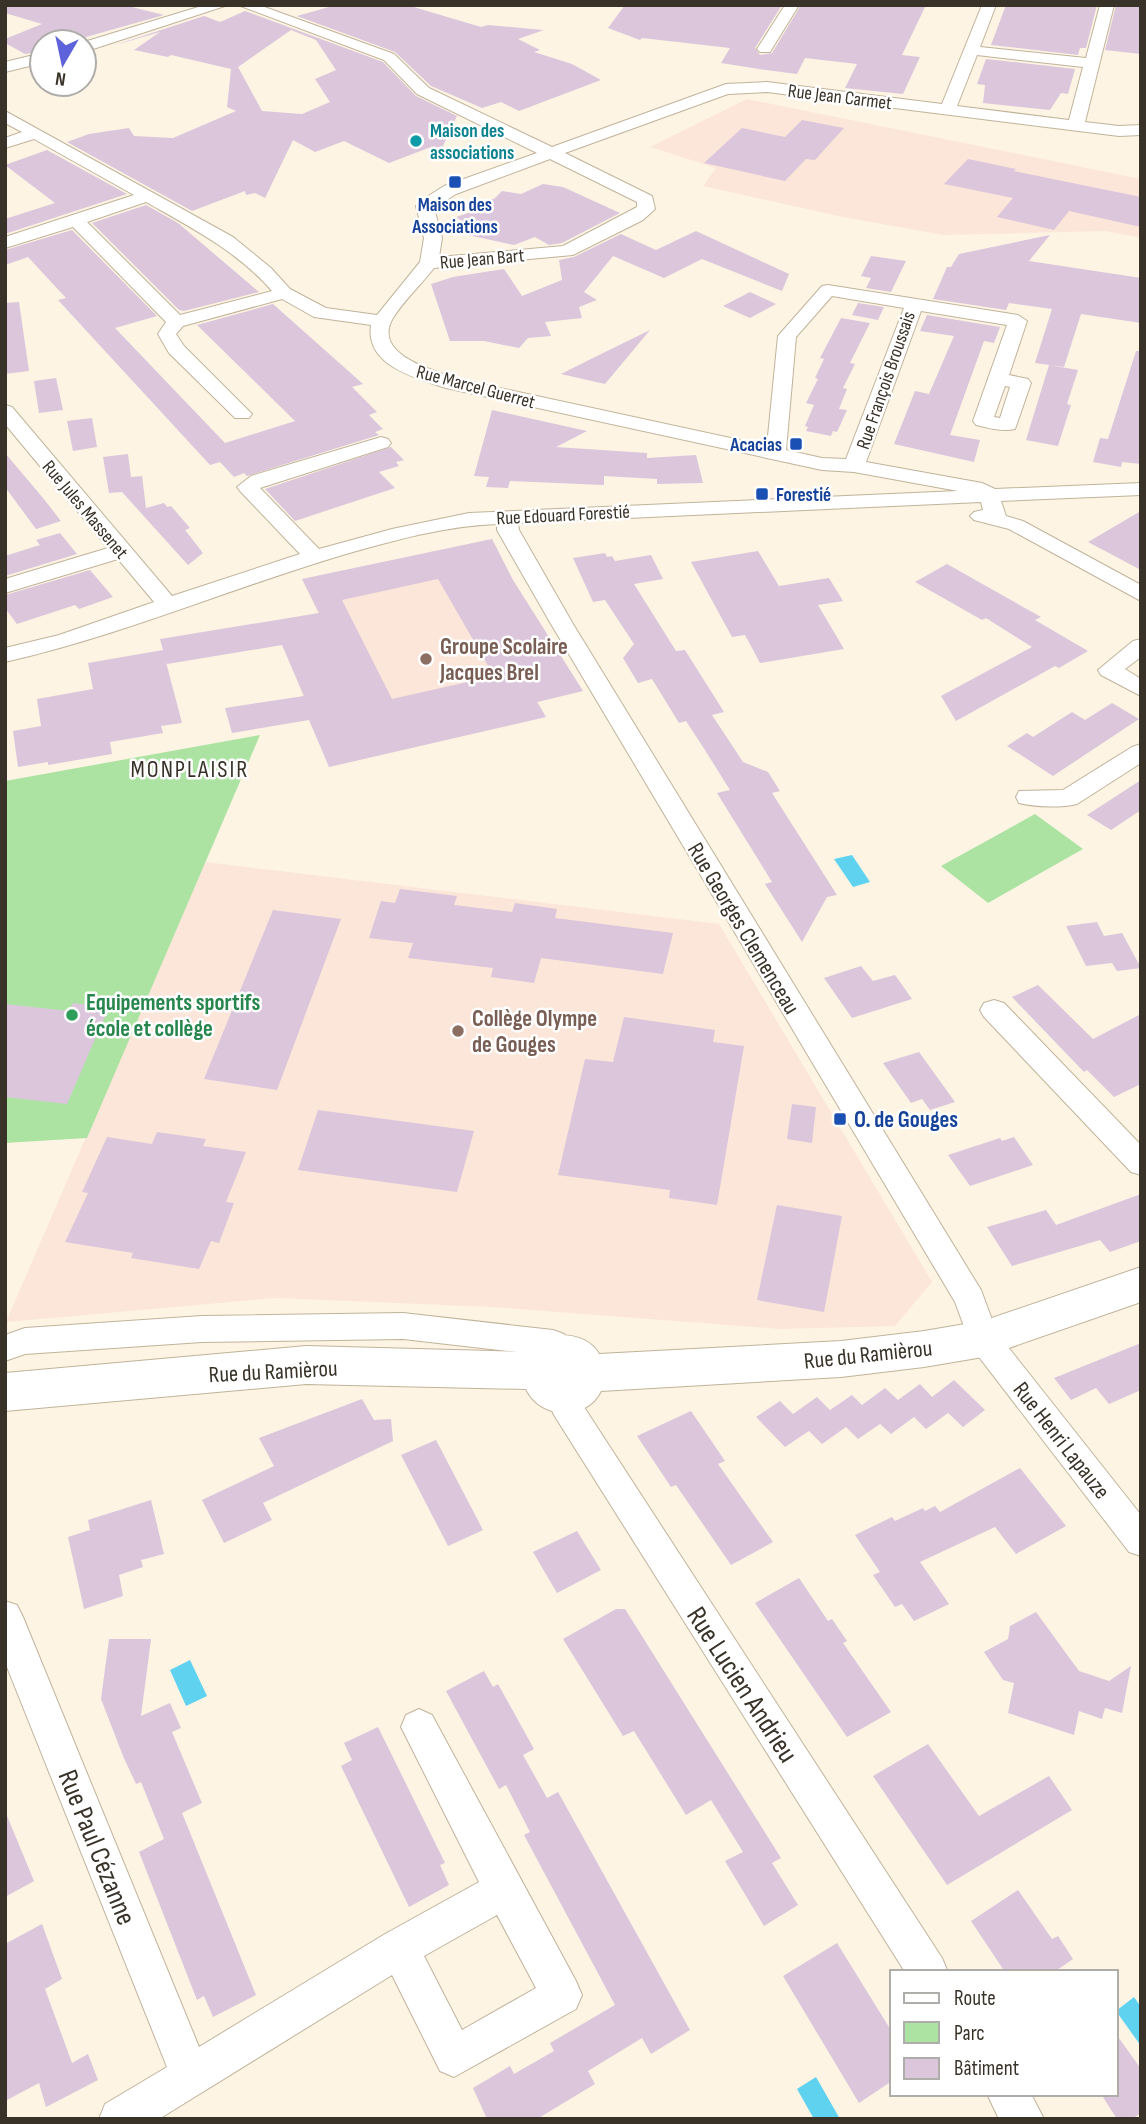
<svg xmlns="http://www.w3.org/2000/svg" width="1146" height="2124" font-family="'Sofia Sans Condensed',sans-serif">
	<rect width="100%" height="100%" fill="#fdf4e4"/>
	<path fill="#fce6d9" d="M747 99 1141 179V238L1106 231 944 235 848 218 703 186 716 168 650 147Z
		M492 539 513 580 583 691 538 702 546 717 329 767 275 621 318 613 302 579Z
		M205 862 719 924 932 1282 895 1326 781 1329 492 1307 276 1298 6 1322Z"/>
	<path fill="#ace3a3" d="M260 735 87 1138 5 1143V781Z
		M1035 814 1083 849 988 903 941 866Z"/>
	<path fill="#5fd2f0" d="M852 855 870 882 853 887 834 859Z
		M190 1660 207 1696 186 1706 170 1670Z
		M1134 1997 1141 2007V2046L1116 2011Z
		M816 2077 840 2119H814L797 2089Z"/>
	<path fill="#dbc6dc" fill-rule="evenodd" d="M5 5H124L164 15 79 39 81 42H42V51L25 54 5 43V39L42 24 5 13Z
		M336 5H407L481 27 488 25 544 30 518 39 540 50 534 52 572 64 601 80 519 111 501 102 482 108 431 86 395 52 297 16Z
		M625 5H782L755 48 760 55 772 53 801 5H926L902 55 920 57 903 94 845 88 857 64 805 58 797 74 759 69 721 63 730 48 642 38 640 40 608 28Z
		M1006 5H1097L1086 48H1080L1078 55 991 45Z
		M1116 5H1141V54L1105 50Z
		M245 11 383 62 416 96 457 116 442 148 431 147 389 163 344 141 315 152 293 140 265 198 255 193 246 195 245 191 192 211 67 142 89 134 129 128 134 136 173 138 236 111 227 107 231 69 171 55 168 57 134 50 160 32 112 46 204 16 220 22ZM291 30 316 40 336 70 315 79 330 102 302 114 262 111 238 67Z
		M986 59 1075 69 1068 94 1061 93 1050 110 983 103 985 85 977 84Z
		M802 120 844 128 815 160 806 159 785 181 704 163 742 128 785 137Z
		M47 150 127 194 5 234V219L55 203 5 165Z
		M968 159 1016 169 1014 171 1141 197V227L1069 211 1054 230 997 217 1013 198 944 184Z
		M543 184 563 187 620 213 562 243 549 245 535 237 514 245 459 233 468 225 456 217 474 211 473 201 494 199 502 191 521 194Z
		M146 205 178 223 259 292 184 311 179 310 92 223Z
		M72 230 157 316 115 328 225 443 295 421 197 325 273 304 363 384 352 387 377 412 369 415 383 429 375 432 379 435 247 476 244 473 234 477 220 462 210 465 58 300 66 298 28 257 5 265V250Z
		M696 231 789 274 782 291 702 259 664 278 613 256 584 292 597 300 579 307 582 318 545 322 551 336 528 338 519 348 484 341H450L431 284 453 277 504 269 522 296 562 280 559 260 574 257 621 234 656 250Z
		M1050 235 1029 261 1141 278V323L1081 314 1064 367 1035 363 1052 309 1009 303 1006 310 933 299 947 267H951L959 254Z
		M871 256 906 261 891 292 866 288 871 278 861 276Z
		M750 292 776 304 750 318 723 306Z
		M19 302 29 371 5 374V303Z
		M858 303 884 307 878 320 852 315Z
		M927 315 1000 327 994 343 984 341 950 435 980 440 974 462 894 444 915 391 929 394 954 336 920 331Z
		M841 318 870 323 850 363 855 364 843 388 847 389 839 409 847 410 837 432 833 431 831 436 806 431 808 427 805 426 814 405 806 403 818 379 815 378 824 359 820 358Z
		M650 330 605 384 561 374 595 357Z
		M1136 351H1141V464L1122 462 1121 467 1093 462 1100 438 1108 439Z
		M1049 365 1078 370 1067 404 1071 405 1058 446 1026 440Z
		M56 378 63 410 39 413 34 381Z
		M492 410 587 431 556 447 647 453V458L696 455 703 483 657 484V479L604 476V485L510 481 508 488 486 487 489 477 474 476Z
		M92 418 97 447 73 451 67 421Z
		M391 447 404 460 396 462 399 466 379 472 395 488 295 521 265 489Z
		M5 453 43 498 61 521 36 529 5 487Z
		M128 454 131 477 142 476 146 508 164 503 167 507 171 506 190 528 185 530 203 553 188 565 122 492 109 493 103 457Z
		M1141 511V570L1088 542 1122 522Z
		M60 533 77 554 5 576V556L40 545 36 540Z
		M492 539 513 580 583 691 537 702 546 717 329 767 309 720 232 733 225 708 304 696 282 645 167 664 166 662 182 723 161 726 163 733 110 742 112 754 48 765V762L18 767 13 731 41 726 37 699 93 689 88 663 163 650 160 639 319 613 302 579ZM438 579 494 676 392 699 342 600Z
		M758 551 779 586 829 578 843 601 818 605 844 649 760 663 745 635 732 637 691 562Z
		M605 553 607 557 612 556 615 561 651 555 663 579 634 584 676 651 685 650 724 712 712 715 743 762 768 772 780 791 772 793 837 895 827 897 802 942 765 884 772 882 717 793 730 790 703 747 686 721 679 723 652 679 638 683 623 658 634 644 605 600 593 602 573 558Z
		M947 564 1041 617 1035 620 1088 651 1059 668 1055 666 956 721 941 696 1032 647 986 618 982 620 915 582Z
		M90 570 113 597 79 609 75 605 17 624 5 608V595Z
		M1112 703 1139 719 1053 776 1007 746 1027 733 1033 737 1072 712 1085 720Z
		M1141 780V810L1111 830 1087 815Z
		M400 889 457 896 454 905 512 912 515 903 557 909 555 918 673 933 663 974 541 958 534 983 491 977 493 968 408 958 413 943 369 938 381 901 395 903Z
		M273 910 341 919 277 1090 204 1079Z
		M1097 922 1104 936 1122 933 1141 968 1117 971 1112 963 1086 966 1066 926Z
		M861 966 873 981 895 975 912 999 852 1018 824 978Z
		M1038 985 1093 1039 1141 1014V1084L1114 1097 1087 1070 1084 1072 1012 997Z
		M73 1003 109 1007 67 1104 5 1097V1004L69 1011Z
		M624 1017 715 1030 713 1042 744 1046 717 1205 669 1198 670 1190 558 1175 585 1059 613 1062Z
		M919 1052 955 1102 930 1110 922 1099 911 1103 883 1063Z
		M792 1104 816 1107 812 1143 787 1139Z
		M318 1110 474 1131 457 1192 298 1170Z
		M157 1132 206 1139 203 1146 246 1152 226 1202 234 1203 219 1243 211 1241 199 1269 131 1258 133 1253 65 1242 88 1193 82 1192 107 1137 152 1144Z
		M1014 1137 1033 1165 970 1186 948 1155 1000 1138 1002 1141Z
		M1141 1194V1241L1110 1252 1100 1240 1012 1266 987 1227 1046 1210 1056 1225Z
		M777 1205 842 1216 824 1312 757 1300Z
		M1141 1343V1390L1109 1404 1096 1388 1071 1400 1054 1378Z
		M954 1380 985 1410 963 1427 948 1413 926 1429 914 1417 891 1434 880 1424 858 1439 846 1427 822 1444 809 1431 785 1447 756 1417 780 1401 793 1414 817 1397 830 1410 852 1395 862 1405 885 1388 898 1400 920 1384 932 1397Z
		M362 1399 374 1420 391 1419 393 1441 263 1503 272 1520 224 1543 202 1500 274 1466 259 1438Z
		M691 1411 725 1461 718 1464 773 1542 731 1565 676 1485 671 1487 637 1436Z
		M436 1440 483 1530 448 1546 401 1455Z
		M1020 1468 1066 1526 1016 1554 995 1527 920 1562 949 1604 914 1621 902 1604 895 1607 873 1575 880 1572 855 1535 892 1517 895 1521 923 1508 925 1511 935 1506 940 1512Z
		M151 1500 164 1554 141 1560 143 1567 119 1575 123 1596 84 1609 68 1537 90 1530 88 1520Z
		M577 1531 601 1570 557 1593 533 1552Z
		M799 1578 828 1621 832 1619 847 1641 843 1643 891 1712 847 1737 755 1603Z
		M616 1609H625L781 1858 772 1863 798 1905 764 1926 725 1861 743 1852 711 1800 686 1815 634 1731 623 1736 563 1639Z
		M1036 1612 1079 1671 1109 1681 1131 1666 1122 1713 1105 1708 1102 1719 1079 1711 1074 1735 1008 1713 1014 1683 1003 1680 984 1652 1008 1639 1010 1626Z
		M109 1639H151L141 1716 170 1703 181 1728 172 1732 202 1803 182 1813 256 1995 213 2017 204 1996 197 2000 139 1852 164 1839 141 1782 136 1784 123 1756 101 1699Z
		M484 1671 493 1687 498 1684 534 1749 523 1755 547 1798 558 1792 690 2030 651 2054 642 2038 588 2071 595 2084 537 2119H487L473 2088 510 2066 514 2074 554 2051 550 2043 615 2005 524 1835 530 1832 506 1785 499 1789 446 1691Z
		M378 1727 445 1863 440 1865 449 1885 409 1907 341 1766 352 1760 344 1743Z
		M928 1744 979 1816 1049 1776 1072 1810 947 1885 873 1776Z
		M5 1811 34 1881 5 1897Z
		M1018 1890 1052 1939 1058 1936 1073 1959 1054 1972H1005L971 1921Z
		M42 1924 62 1979 45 1989 72 2063 88 2054 98 2080 46 2107 39 2083 5 2101V1944Z
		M837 1943 892 2032V2081L859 2103 783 1976Z
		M1116 2034 1141 2069V2113L1132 2119H1117L1101 2094H1116Z"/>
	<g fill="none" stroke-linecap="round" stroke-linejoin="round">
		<g stroke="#c1b39a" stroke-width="2">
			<path id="street" d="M205 5H228L84 52V42Z
				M238 5H259L394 54 429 88 552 147 726 84 767 82 942 104 982 5H996L980 47 1086 58 1100 5H1114L1085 122 1119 126 1141 125V135L1119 136 767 92 728 94 565 153 652 196 655 209 643 220 573 255 434 268C421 285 404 300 393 318 371 355 435 371 458 379L767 446 778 336 822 286 828 285 1018 315 1027 321 1009 375 1028 379 1031 383 1015 429C1003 432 988 428 976 425L973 421 1007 325 921 311 866 462 982 483 995 489 1141 483V495L1001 501 1006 516 1023 521 1141 585V601L1009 529 974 520 970 516 974 512 983 510 981 502 518 523 519 530 573 624 981 1290 997 1333 1141 1515V1556L1129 1552 972 1348 955 1302 551 624 497 530V524C445 526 395 540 346 554 231 588 121 636 5 662V648L59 635 154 602 118 559 5 593V579L108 548 5 424V405L12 407 172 596 300 554 240 491 237 487 251 476 381 437 388 439 391 443 388 447 260 488 319 549 392 529 469 513 958 491 854 472 822 470 446 388C416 378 365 366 371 325L314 317 282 299 183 326 176 334 184 346 252 414 249 418H235L169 353 158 334 166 322 73 227 5 248V237L134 195 34 139 5 148V138L22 132 5 123V111L233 237 271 268 290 289 326 308 377 315 420 262 424 238 416 206 419 202 444 186 537 153 417 94 384 60ZM977 55 1083 67 1069 120 957 106ZM550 159 637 202V207L563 246 439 257 442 238 434 208 456 194ZM146 202C192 228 237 251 272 291L180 315 87 222ZM832 296 904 308 846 459 822 458 786 450 796 337ZM1005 386 1010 387 1000 418 994 417Z
				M785 5H799L770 52H760L757 49Z
				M42 53V63L5 72V62Z
				M1141 639V657L1125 669 1141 679V696L1101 675 1098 670 1133 641Z
				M1141 744V763L1077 804C1060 808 1036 807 1019 803L1016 797 1019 791 1063 790 1132 747Z
				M994 1000 1004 1003 1141 1145V1175L1131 1172 984 1017 980 1010 984 1003Z
				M403 1313 553 1330 564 1334 577 1354 572 1363C559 1368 552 1367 544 1355L403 1339 202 1342 25 1354 5 1361V1335L25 1328 202 1316Z
				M565 1379 576 1383 584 1407 942 1958 948 1972H905L554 1415C548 1403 548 1395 554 1383Z
				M5 1601 17 1605 23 1617 199 2047 385 1934 479 1882 401 1727 406 1715 419 1709 432 1715 576 1981 582 1995 576 2009 454 2077 440 2071 392 1975 159 2119H99L105 2104 167 2067 5 1662ZM497 1915 536 1988 462 2030 424 1956Z
				M987 2094H1031L1044 2119H999Z"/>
		</g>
		<g stroke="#c1b39a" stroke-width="2">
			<path id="secondary" d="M1141 1267V1302L983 1357 924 1367 841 1377 601 1391C586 1422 540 1419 526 1389L306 1384 5 1411V1373L306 1346 529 1352C544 1329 586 1330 599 1354L841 1341 924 1331 983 1321Z"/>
		</g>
		<use href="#street" fill="#fff" fill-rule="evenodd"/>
		<use href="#secondary" fill="#fff" fill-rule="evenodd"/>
	</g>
	<circle fill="#0f9aa8" stroke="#fff" stroke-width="2.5" cx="416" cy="141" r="7"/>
	<g fill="#1a4fb4" stroke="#fff" stroke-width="2.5">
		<rect x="448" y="175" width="14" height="14" rx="3.5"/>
		<rect x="789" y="437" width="14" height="14" rx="3.5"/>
		<rect x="755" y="487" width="14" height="14" rx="3.5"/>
		<rect x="833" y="1112" width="14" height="14" rx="3.5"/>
	</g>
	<g fill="#8d6e63" stroke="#fff" stroke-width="2.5">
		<circle cx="426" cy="659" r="7"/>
		<circle cx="458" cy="1031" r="7"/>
	</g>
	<circle fill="#2e9e5b" stroke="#fff" stroke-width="2.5" cx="72" cy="1015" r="7"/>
	<g text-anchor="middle" stroke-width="5" stroke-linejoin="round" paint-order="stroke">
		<g font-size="19" fill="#383228" stroke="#fff">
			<text transform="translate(840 96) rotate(7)" y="7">Rue Jean Carmet</text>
			<text transform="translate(482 258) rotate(-5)" y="7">Rue Jean Bart</text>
			<text transform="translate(885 380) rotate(-71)" y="7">Rue François Broussais</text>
			<text transform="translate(476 386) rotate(15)" y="7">Rue Marcel Guerret</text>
			<text transform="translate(86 509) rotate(50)" y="7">Rue Jules Massenet</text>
			<text transform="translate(563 514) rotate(-3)" y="7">Rue Edouard Forestié</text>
		</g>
		<g font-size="19" font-weight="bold" fill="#0d838f" stroke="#fff" text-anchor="start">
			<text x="430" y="137">Maison des<tspan x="430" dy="22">associations</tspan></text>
		</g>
		<g font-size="19" font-weight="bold" fill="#164399" stroke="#fff">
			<text x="455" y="211">Maison des<tspan x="455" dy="22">Associations</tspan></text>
			<text x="782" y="451" text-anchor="end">Acacias</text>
			<text x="776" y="501" text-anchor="start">Forestié</text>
		</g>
		<g font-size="23" font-weight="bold" fill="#785e54" stroke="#fff" text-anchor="start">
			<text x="440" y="654">Groupe Scolaire<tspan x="440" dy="26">Jacques Brel</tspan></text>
			<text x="472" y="1026">Collège Olympe<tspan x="472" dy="26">de Gouges</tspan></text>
		</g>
		<g font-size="23" fill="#383228" stroke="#fff">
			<text transform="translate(744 928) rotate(59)" y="8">Rue Georges Clemenceau</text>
			<text transform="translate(868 1354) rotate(-6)" y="8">Rue du Ramièrou</text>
			<text transform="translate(273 1371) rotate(-3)" y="8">Rue du Ramièrou</text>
			<text transform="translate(1062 1440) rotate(52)" y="8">Rue Henri Lapauze</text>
		</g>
		<g font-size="23" font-weight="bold" fill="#27864d" stroke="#fff" text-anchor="start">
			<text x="86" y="1010">Equipements sportifs<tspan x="86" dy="26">école et collège</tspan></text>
		</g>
		<g font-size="23" font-weight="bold" fill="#164399" stroke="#fff" text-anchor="start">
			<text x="854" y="1127">O. de Gouges</text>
		</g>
		<g font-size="24" letter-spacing="2" fill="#383228" stroke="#fff">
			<text x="190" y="777">MONPLAISIR</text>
		</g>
		<g font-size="28" fill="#383228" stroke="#fff">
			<text transform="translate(743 1684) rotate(57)" y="10">Rue Lucien Andrieu</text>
			<text transform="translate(98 1847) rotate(68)" y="10">Rue Paul Cézanne</text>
		</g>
	</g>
	<rect width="1146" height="2124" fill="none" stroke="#383228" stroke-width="14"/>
	<rect x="890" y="1970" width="228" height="126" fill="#ffffff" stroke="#afada9" stroke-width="2"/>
	<rect x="904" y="1993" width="35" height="10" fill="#ffffff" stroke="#afada9" stroke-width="2"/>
	<text x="954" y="2005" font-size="21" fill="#383228">Route</text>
	<rect x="904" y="2022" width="35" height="21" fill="#ace3a3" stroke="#afada9" stroke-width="2"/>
	<text x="954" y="2040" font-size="21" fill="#383228">Parc</text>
	<rect x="904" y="2058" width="35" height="21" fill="#dbc6dc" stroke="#afada9" stroke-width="2"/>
	<text x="954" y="2075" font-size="21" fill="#383228">Bâtiment</text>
	<g transform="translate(63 63) rotate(189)"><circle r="33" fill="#ffffff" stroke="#afada9" stroke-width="2"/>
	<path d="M0-5L12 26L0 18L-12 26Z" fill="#5e63db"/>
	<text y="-10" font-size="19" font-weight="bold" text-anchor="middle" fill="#383228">N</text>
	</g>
</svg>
